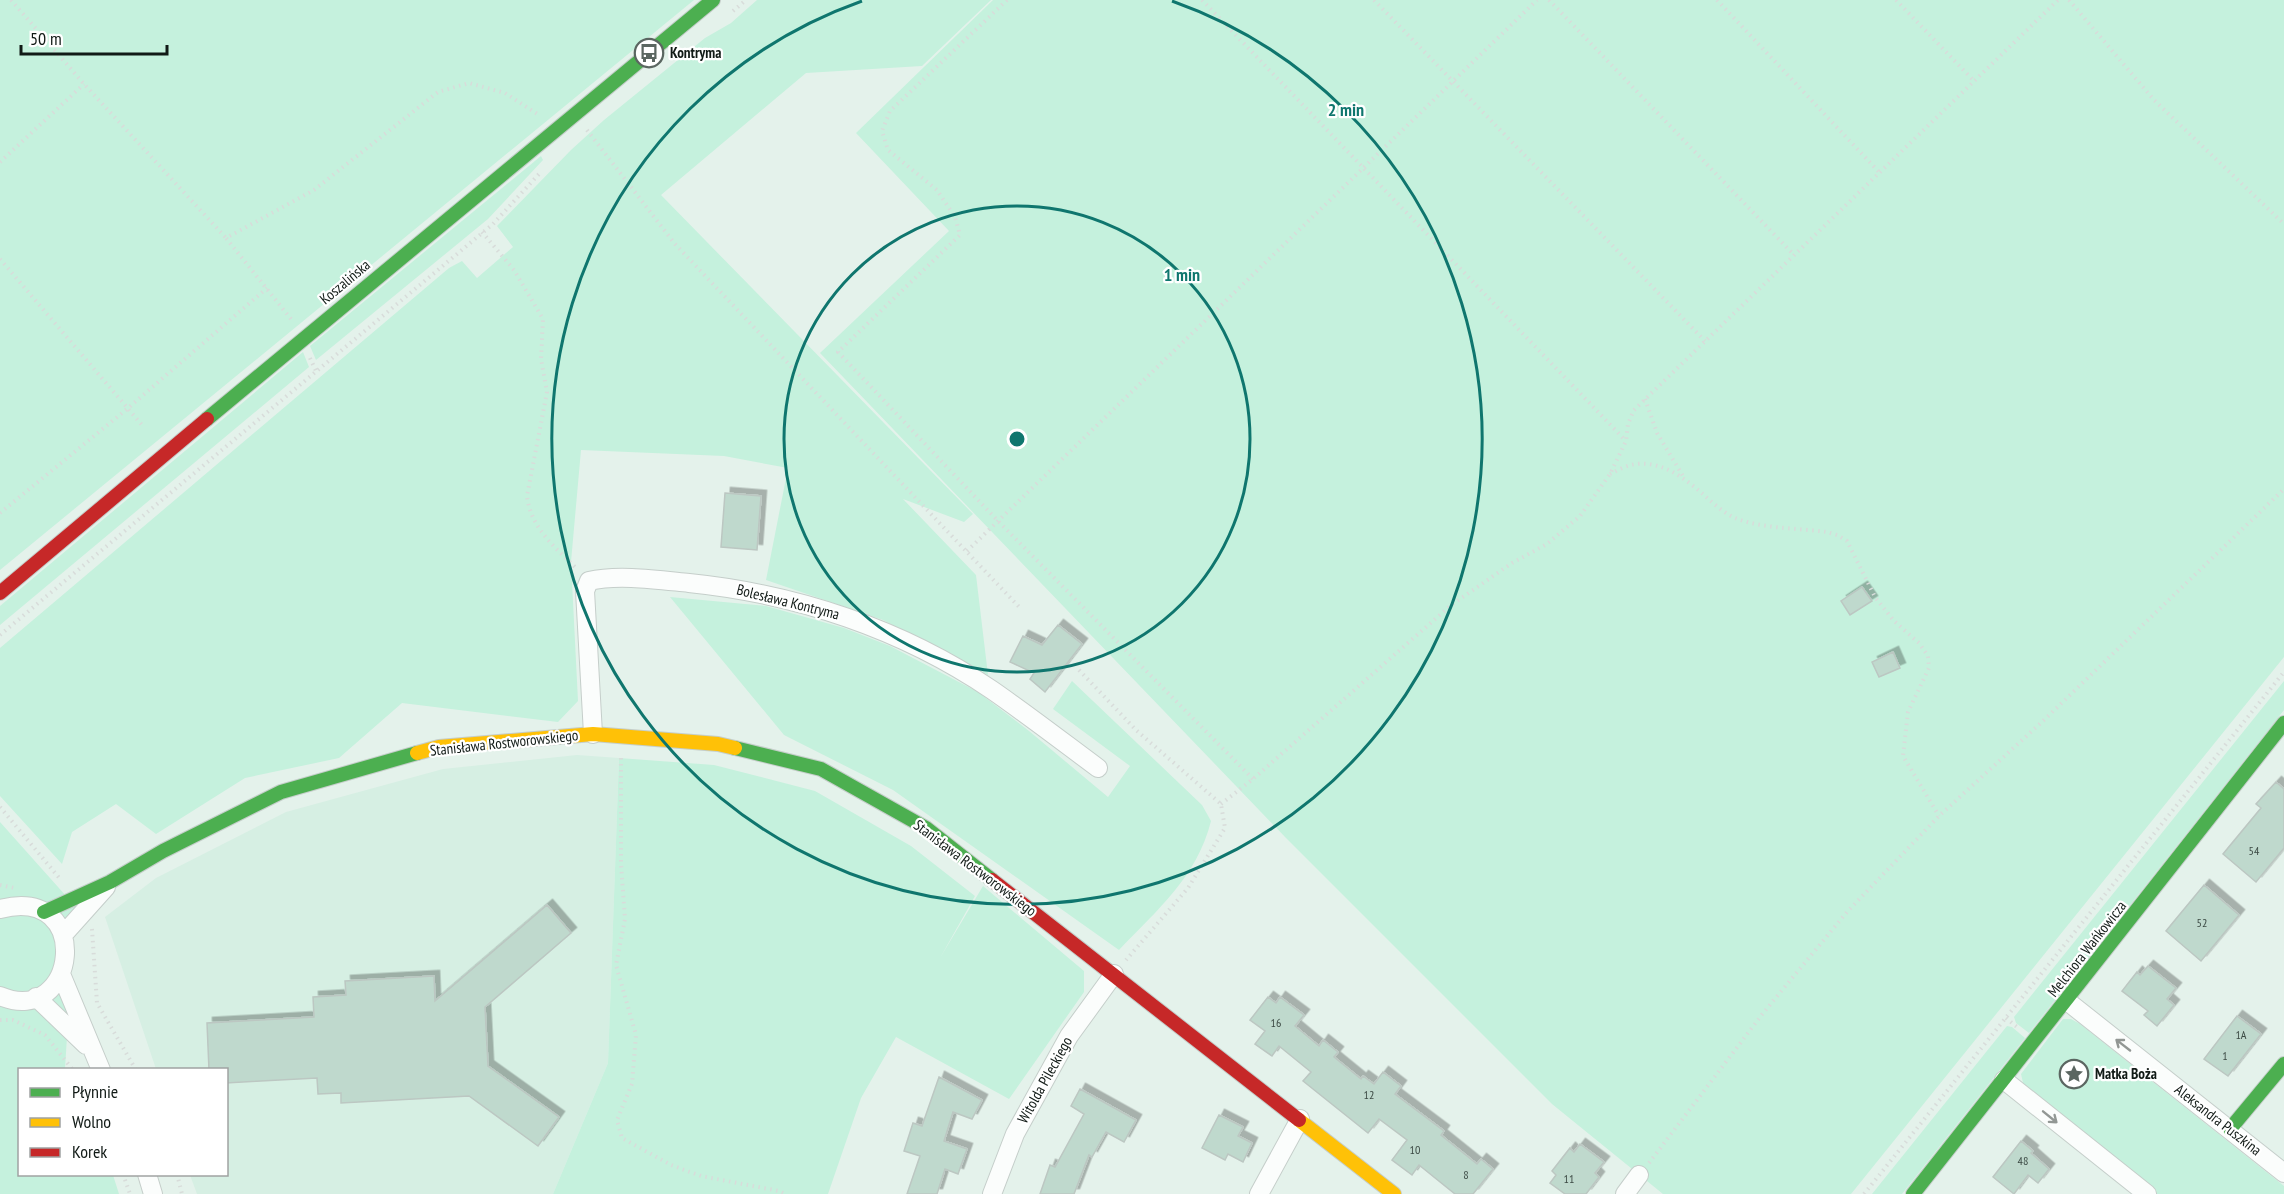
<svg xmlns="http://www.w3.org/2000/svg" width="2284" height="1194" font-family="'PT Sans Narrow',sans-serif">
	<defs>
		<filter id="shadow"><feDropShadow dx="5.5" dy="-5.5" stdDeviation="0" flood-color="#0004"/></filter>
	</defs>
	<rect width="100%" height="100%" fill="#e4f2eb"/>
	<path fill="#d6efe3" d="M577 755 619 758 608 1063 553 1194H197L190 1175 226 1174V1070L156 1069 105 917 156 878 286 812 443 769Z"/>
	<path fill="#c5f1dd" d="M0 0H694L0 570Z
		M757 0H991L922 66 806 73 661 195 973 514 964 522 903 499 976 575 988 675 883 620 766 580 788 468 724 456 581 450 571 562 578 701 558 722 402 703 339 758 245 778 156 834 116 804 72 832 62 864 0 796V648L449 268 462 261 477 278 513 247 497 226 571 150 604 120 705 38 731 23Z
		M993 0H2284V657L1851 1194H1663L1552 1104 1286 838 820 353 949 231 856 133Z
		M541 156 543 160 488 219 316 360 310 346Z
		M303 352 309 367 0 625V606Z
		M670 597 766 606 844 628 890 646 978 692 1029 731 1108 797 1130 766 1053 709 1072 681 1202 805 1211 821C1197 877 1157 910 1119 950L893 790 784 735Z
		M2284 681V710L2029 1033 2016 1023 2014 1017Z
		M619 758 714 765 815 791 911 846 975 896 940 958 983 886 1084 971V992L1009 1099 896 1037 861 1098 828 1194H553L608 1063Z
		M0 822 75 906 65 1069 20 1070V1174L113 1175 119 1194H0Z
		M2063 1019H2071L2080 1024 2284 1186V1194H2156L2024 1087 2021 1074Z
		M2007 1026 2012 1027 2025 1038 1902 1194H1872Z"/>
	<path fill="#bfd9cd" stroke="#bcc7c2" stroke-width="1.5" filter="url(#shadow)" d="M725 493 761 496 757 550 721 547Z
		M1862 587 1872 601 1850 615 1841 601Z
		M1058 625 1082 644 1045 692 1030 679 1034 673 1010 662 1023 636 1042 645Z
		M1893 652 1900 668 1879 677 1872 662Z
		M2276 782 2284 789V848L2256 882 2223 854 2261 808 2256 804Z
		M2204 885 2239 915 2201 961 2166 931Z
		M547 905 571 933 485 1007 488 1066 559 1117 538 1146 469 1096 341 1103V1093L318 1094 317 1078 226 1083V1070H209L207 1023 314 1017 313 997 346 995 345 981 434 976 435 1001Z
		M2148 966 2176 988 2167 999 2174 1005 2157 1026 2144 1015 2148 1011 2122 991 2137 972 2140 975Z
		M1268 997 1276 1003 1280 997 1304 1015 1295 1026 1319 1046 1323 1040 1338 1052 1334 1057 1361 1079 1363 1076 1374 1084 1383 1072 1401 1086 1395 1094 1444 1131 1441 1135 1477 1164 1481 1159 1493 1169 1473 1194H1455L1419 1165 1412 1175 1392 1160 1407 1140 1379 1119 1368 1133 1303 1081 1311 1072 1279 1046 1272 1056 1255 1044 1265 1031 1250 1020Z
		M2237 1016 2261 1034 2228 1076 2204 1059Z
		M939 1077 982 1100 972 1119 953 1112 944 1141 967 1149 958 1174 945 1169 937 1194H907L920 1156 904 1151 913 1123 922 1126Z
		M1080 1089 1136 1120 1124 1142 1106 1132 1092 1157 1089 1155 1074 1194H1040L1050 1165 1055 1167 1084 1114 1071 1106Z
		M1219 1115 1243 1127 1238 1136 1252 1143 1243 1162 1228 1154 1225 1160 1202 1148Z
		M2021 1141 2033 1151 2031 1153 2049 1169 2038 1183 2028 1175 2014 1194 1993 1177Z
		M1580 1144 1604 1162 1595 1173 1599 1177 1586 1194H1565L1550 1183 1556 1175 1552 1171 1570 1148 1574 1152Z"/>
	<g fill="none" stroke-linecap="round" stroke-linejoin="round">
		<g stroke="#c5ceca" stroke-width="20">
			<path id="street" d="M593 734 585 591 589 581C618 574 659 580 689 583 797 594 902 629 992 690 1028 715 1063 742 1098 768
				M0 909C95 884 78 1029 0 996
				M63 935 106 887
				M61 974 101 1070
				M36 997 86 1045
				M2067 1001 2284 1173
				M2004 1080 2147 1194
				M147 1174 153 1194
				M992 1194 1015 1134 1069 1036 1114 974
				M1259 1194 1300 1119
				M1625 1194 1639 1175"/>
		</g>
		<g stroke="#c5ceca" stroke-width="16">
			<path id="fast" d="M207 419 713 0
				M735 748 821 769 926 828 992 880
				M44 912 110 882 163 851 281 792 417 753
				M2230 1129 2284 1064
				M1913 1194 2284 723"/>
		</g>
		<g stroke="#c5ceca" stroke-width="16">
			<path id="slow" d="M417 753 439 747 593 734 718 744 735 748
				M1299 1120 1394 1194"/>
		</g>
		<g stroke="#c5ceca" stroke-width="16">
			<path id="jam" d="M0 593 207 419
				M992 880 1299 1120"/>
		</g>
		<path stroke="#d8dcda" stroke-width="4" stroke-dasharray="1.5 4.5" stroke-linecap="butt" d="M11 0 84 84 226 238
			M1007 0 890 111 882 131 888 150 937 190 955 217 960 235 838 352 997 520 1253 779
			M1202 0 1626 441
			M1374 0 1705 341
			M1549 0 1794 255
			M1717 0 1879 172
			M1896 0 1974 81
			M2069 0 2154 100 2284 224
			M733 11 746 0
			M587 130 675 244 1021 609
			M0 162 84 84
			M482 232 514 270 543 319 541 359 547 392 527 496C531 529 556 548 578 570
			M0 259 142 425
			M291 319 226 238 314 190 438 92 469 83 505 93 539 115
			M310 358 316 371
			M1645 399 1657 433 1683 476
			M1610 474C1618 470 1627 465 1636 464 1663 461 1686 479 1705 496 1714 504 1724 513 1735 518 1763 529 1798 528 1827 532L1837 535 1847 541 1875 597 1894 621 1919 643 1928 656 1929 668 1908 712 1903 756 1939 816
			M0 513 127 409 267 288
			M967 551 1537 0
			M0 635 493 224 539 174
			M1079 670 1136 730 1221 804 1225 828 1188 888 1126 960
			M621 758V864L625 919 616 965 636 1035 632 1084 617 1120 622 1138 671 1165 701 1176 779 1191 785 1194
			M1221 804 1253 779 1450 606 1512 563 1547 544 1580 516 1610 474 1626 441 1628 424 1634 410 2058 0
			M0 807 61 880
			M0 885 15 888
			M92 929 97 1003 136 1070
			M2006 1018 2017 1027
			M0 1020H13L45 1035 73 1070
			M1649 1163 1764 1012 1847 912 1939 816 2043 721 2284 489
			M123 1174 130 1194
			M177 1174 182 1194
			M1864 1194 2284 672"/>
		<use href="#street" stroke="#fbfdfc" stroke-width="18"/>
		<use href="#fast" stroke="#4caf50" stroke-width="14"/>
		<use href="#slow" stroke="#ffc107" stroke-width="14"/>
		<use href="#jam" stroke="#c62828" stroke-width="14"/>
	</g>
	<defs><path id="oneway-shaft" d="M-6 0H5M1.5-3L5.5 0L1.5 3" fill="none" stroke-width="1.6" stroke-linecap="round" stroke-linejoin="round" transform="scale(1.5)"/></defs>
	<g stroke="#929794">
		<use href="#oneway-shaft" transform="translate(2123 1045) rotate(-142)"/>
		<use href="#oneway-shaft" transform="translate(2050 1117) rotate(39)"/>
	</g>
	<g fill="none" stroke="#0f766e" stroke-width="3">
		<circle cx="1017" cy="439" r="233"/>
		<path d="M1172 1A465 465 0 1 1 862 1"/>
	</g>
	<defs>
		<g id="bus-ring" transform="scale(1.5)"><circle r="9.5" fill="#fff" stroke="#5b6661" stroke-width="1.5"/><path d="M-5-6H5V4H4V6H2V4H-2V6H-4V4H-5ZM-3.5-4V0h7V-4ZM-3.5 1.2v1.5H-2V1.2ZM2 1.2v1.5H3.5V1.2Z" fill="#5b6661"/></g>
		<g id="sight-ring" transform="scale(1.5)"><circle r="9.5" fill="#fff" stroke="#5b6661" stroke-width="1.5"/><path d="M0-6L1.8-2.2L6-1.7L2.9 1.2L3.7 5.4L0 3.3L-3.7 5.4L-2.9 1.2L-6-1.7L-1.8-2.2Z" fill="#5b6661"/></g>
	</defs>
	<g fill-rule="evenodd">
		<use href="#bus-ring" x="649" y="53"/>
		<use href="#sight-ring" x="2074" y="1074"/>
	</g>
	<g text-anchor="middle" stroke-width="4.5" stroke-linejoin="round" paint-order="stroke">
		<g font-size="12" fill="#3c4a44">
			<text x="2254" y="855">54</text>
			<text x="2202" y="927">52</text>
			<text x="1276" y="1027">16</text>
			<text x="2241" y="1039">1A</text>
			<text x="2225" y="1060">1</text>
			<text x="1369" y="1099">12</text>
			<text x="1415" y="1154">10</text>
			<text x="2023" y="1165">48</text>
			<text x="1466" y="1179">8</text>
			<text x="1569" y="1183">11</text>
		</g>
		<g font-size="15" font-weight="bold" fill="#111a16" stroke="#fff" text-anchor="start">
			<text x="670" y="58">Kontryma</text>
			<text x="2095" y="1079">Matka Boża</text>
		</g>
		<g font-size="15" fill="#111a16" stroke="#fff">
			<text transform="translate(345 282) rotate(-40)" y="5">Koszalińska</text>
			<text transform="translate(788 602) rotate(14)" y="5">Bolesława Kontryma</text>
			<text transform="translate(504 743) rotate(-6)" y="5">Stanisława Rostworowskiego</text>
			<text transform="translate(975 868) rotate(37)" y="5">Stanisława Rostworowskiego</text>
			<text transform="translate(2087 949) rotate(-52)" y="5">Melchiora Wańkowicza</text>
			<text transform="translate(1045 1080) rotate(-61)" y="5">Witolda Pileckiego</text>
			<text transform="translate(2218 1120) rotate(38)" y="5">Aleksandra Puszkina</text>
		</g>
	</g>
	<circle cx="1017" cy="439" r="9" fill="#0f766e" stroke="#fff" stroke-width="3"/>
	<g font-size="18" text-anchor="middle" font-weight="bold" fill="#0f766e" stroke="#fff" stroke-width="4.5" stroke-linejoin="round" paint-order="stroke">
		<text x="1346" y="116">2 min</text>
		<text x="1182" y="281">1 min</text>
	</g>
	<rect x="18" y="1068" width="210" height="108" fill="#ffffff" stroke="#a0a3a2" stroke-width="1.5"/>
	<rect x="30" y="1088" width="30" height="9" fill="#4caf50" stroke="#a0a3a2" stroke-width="1.5"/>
	<text x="72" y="1098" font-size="18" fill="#111a16">Płynnie</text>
	<rect x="30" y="1118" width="30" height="9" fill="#ffc107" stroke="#a0a3a2" stroke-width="1.5"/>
	<text x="72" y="1128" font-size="18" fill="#111a16">Wolno</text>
	<rect x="30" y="1148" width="30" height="9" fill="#c62828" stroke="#a0a3a2" stroke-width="1.5"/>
	<text x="72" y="1158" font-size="18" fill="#111a16">Korek</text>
	<path d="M21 45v9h146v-9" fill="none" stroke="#111a16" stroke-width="3"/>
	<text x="30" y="45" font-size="18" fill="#111a16" stroke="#ffffff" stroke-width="4.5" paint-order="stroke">50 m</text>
</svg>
